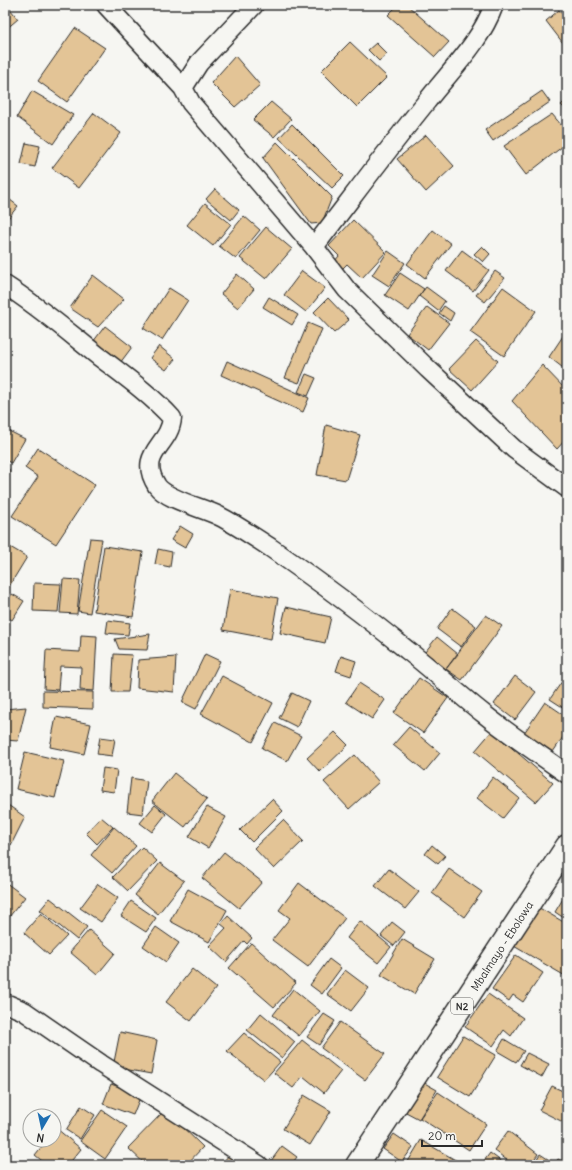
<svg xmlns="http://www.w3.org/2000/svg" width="572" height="1170" font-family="Delius,sans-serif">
	<rect width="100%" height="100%" fill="#f6f6f2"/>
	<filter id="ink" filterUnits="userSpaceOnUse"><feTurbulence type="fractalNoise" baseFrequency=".025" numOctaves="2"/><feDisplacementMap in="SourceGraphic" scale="8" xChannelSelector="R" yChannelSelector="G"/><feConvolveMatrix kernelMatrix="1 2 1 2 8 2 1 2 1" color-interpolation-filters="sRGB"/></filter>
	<g filter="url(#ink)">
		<path fill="#e3c496" stroke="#2b2b2b" d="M7 5 18 19 5 30V6Z
			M398 5H407L449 42 435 57 388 15Z
			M559 10 567 20 566 47 546 21Z
			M75 28 105 48 67 102 38 81Z
			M350 42 387 77 357 107 321 71Z
			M376 43 387 54 379 61 368 50Z
			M235 56 260 85 235 107 211 83Z
			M32 91 73 115 53 144 17 117Z
			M542 91 550 102 493 141 485 130Z
			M567 99V111L561 105Z
			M271 102 291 119 274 137 253 120Z
			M94 113 121 133 79 188 52 168Z
			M552 114 567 132V143L526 175 504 146Z
			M292 124 344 176 332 188 279 138Z
			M426 135 454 166 426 192 397 159Z
			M277 142 332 197 322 223 311 224 263 158Z
			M26 143 40 146 35 167 21 164Z
			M215 189 239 210 231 220 206 199Z
			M5 196 18 206 5 222Z
			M205 203 231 224 213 246 187 225Z
			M244 216 260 230 236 259 219 246Z
			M353 220 386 252 362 278 347 264 342 269 334 262 339 256 329 246Z
			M266 227 292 249 266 279 240 258Z
			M433 230 451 244 425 278 407 264Z
			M482 246 490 254 483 262 474 254Z
			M462 250 489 270 473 291 446 271Z
			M388 251 405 263 389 286 372 275Z
			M302 271 325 288 306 312 284 295Z
			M495 271 505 278 485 302 476 295Z
			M400 273 424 289 409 311 385 295Z
			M237 274 254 289 238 308 221 294Z
			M93 275 124 299 98 327 70 308Z
			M426 287 445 301 438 311 419 296Z
			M503 287 536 311 504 356 470 332Z
			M169 288 188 300 162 340 143 328Z
			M269 297 298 315 292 325 263 307Z
			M328 298 349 320 334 333 314 312Z
			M444 306 454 313 450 321 439 313Z
			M427 307 449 323 428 350 407 334Z
			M308 323 322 329 299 383 285 378Z
			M105 326 132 347 120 363 93 342Z
			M567 330V371L549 357Z
			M476 341 498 361 472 390 449 369Z
			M159 346 175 359 166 370 150 358Z
			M227 361 309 398 303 412 221 375Z
			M542 365 567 391V438L557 449 512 401Z
			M306 374 316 378 308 396 298 392Z
			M326 425 360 435 346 480 317 475Z
			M5 429 25 439 11 463 5 460Z
			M38 448 95 485 56 544 12 516 38 477 25 468Z
			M5 468 10 470 5 481Z
			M180 526 193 534 185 548 171 540Z
			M90 538 102 539 90 613 78 611Z
			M5 544 27 557 5 593Z
			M104 546 143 552 133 617 94 611Z
			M158 549 172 552 170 567 155 564Z
			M63 579 80 580 77 614 60 613Z
			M34 583 61 584 58 612 33 611Z
			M230 589 278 598 271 639 223 630Z
			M12 594 24 601 12 620 5 616V601L6 602Z
			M286 607 331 617 325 643 280 633Z
			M452 608 476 626 461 647 437 629Z
			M486 615 502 626 462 680 446 669Z
			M108 620 130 623 128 635 106 633Z
			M150 634 147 650 119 649 115 639Z
			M81 635 97 636 94 691 80 690 81 667 60 666 58 690 44 689 46 650 80 652Z
			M437 637 458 654 446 669 425 652Z
			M114 654 132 655 128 692H112Z
			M205 654 220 661 196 709 182 702Z
			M341 656 356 661 351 676 336 671Z
			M176 657 174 692 137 688 138 660Z
			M567 674V710L550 699Z
			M222 676 273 703 253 742 201 714Z
			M515 676 536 692 515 720 494 704Z
			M419 678 448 698 423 733 394 713Z
			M359 683 385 700 372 719 346 702Z
			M43 691 93 692V709L43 707Z
			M292 693 309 701 297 727 279 718Z
			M545 702 567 717V731L553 752 524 733Z
			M26 707 18 741 5 740V709Z
			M56 717 91 724 84 754 50 747Z
			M275 723 301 736 287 761 262 748Z
			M409 727 440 753 425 771 393 745Z
			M492 731 553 783 536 802 475 751Z
			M335 732 348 745 320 772 307 758Z
			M100 737 115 739 112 756 97 754Z
			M25 752 64 761 55 798 16 789Z
			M355 755 379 782 349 809 324 782Z
			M103 768 117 770 114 792 100 790Z
			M174 773 207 799 185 827 152 801Z
			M493 777 519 798 503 818 477 798Z
			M131 778 147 781 143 814 127 812Z
			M272 799 283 811 252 842 240 830Z
			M5 803 25 817 11 845 5 842Z
			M155 805 166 814 152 832 140 823Z
			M207 807 226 817 208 848 189 837Z
			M101 817 113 827 97 844 86 833Z
			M283 820 303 841 274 869 254 848Z
			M114 827 136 846 112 873 91 855Z
			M432 845 445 856 438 864 425 854Z
			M142 847 157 861 128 891 113 877Z
			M224 852 262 882 239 908 202 878Z
			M160 863 184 881 158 914 135 895Z
			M389 869 419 892 405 909 375 886Z
			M449 869 482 892 464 917 432 893Z
			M5 882 25 897 5 922Z
			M299 883 345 918 308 967 272 940 290 918 279 910Z
			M98 884 118 898 101 922 80 908Z
			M188 889 227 910 209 942 170 921Z
			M564 897 567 898V920L555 912Z
			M50 898 87 927 77 940 40 910Z
			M131 901 156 918 146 932 121 916Z
			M536 906 567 924V977L512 945Z
			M41 913 67 936 49 955 24 933Z
			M228 916 252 938 247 944 244 941 226 962 209 946 226 928 221 924Z
			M360 921 391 947 378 963 347 938Z
			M392 922 405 932 394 946 381 936Z
			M156 927 179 943 166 962 143 946Z
			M89 930 115 953 97 975 70 952Z
			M402 939 435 959 414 994 381 975Z
			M251 943 296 983 274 1007 229 968Z
			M516 955 543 973 523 1002 513 995 509 1001 492 989Z
			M329 959 341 968 322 994 310 985Z
			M192 969 216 988 191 1021 166 1002Z
			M345 970 369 988 351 1011 327 994Z
			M293 989 320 1011 299 1036 273 1015Z
			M488 994 523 1018 511 1036 504 1030 493 1046 465 1027Z
			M261 1013 295 1042 282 1058 247 1030Z
			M324 1014 335 1021 319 1045 307 1037Z
			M340 1022 385 1054 365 1080 321 1048Z
			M120 1032 157 1040 151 1074 113 1067Z
			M244 1033 280 1062 264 1080 227 1051Z
			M463 1036 496 1055 470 1097 437 1077Z
			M504 1039 524 1051 516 1062 497 1051Z
			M302 1040 341 1071 324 1093 303 1076 293 1088 274 1073Z
			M527 1053 549 1064 542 1077 520 1065Z
			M421 1081 437 1090 419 1119 404 1111Z
			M111 1084 141 1095 133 1115 103 1104Z
			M552 1086 567 1093V1124L539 1110Z
			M438 1092 486 1124 469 1150 420 1118Z
			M304 1095 331 1111 310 1145 283 1129Z
			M81 1106 95 1115 80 1139 66 1130Z
			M102 1110 127 1127 105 1159 80 1141Z
			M165 1110 203 1147 186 1165H146L128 1148Z
			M56 1128 81 1149 68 1165H47L35 1155 47 1140H54V1131Z
			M508 1131 538 1154 530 1165H513L494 1150Z
			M394 1134 413 1147 402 1162 383 1149Z
			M421 1140 464 1165H406Z
			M282 1146 297 1157 291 1165H268Z
			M232 1152 242 1165H220Z
			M490 1153 506 1165H481Z
			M540 1154 554 1163 553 1165H533Z
			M558 1159 567 1164V1165H554Z"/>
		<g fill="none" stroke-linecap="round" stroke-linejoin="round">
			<g stroke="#2b2b2b" stroke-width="21">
				<path id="street" d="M106 5 183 88 191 103 314 247
					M494 5C480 43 451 70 427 101 388 149 351 199 314 247L347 290 428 369 514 449 567 488
					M183 88 199 63 254 5
					M5 285C38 306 67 331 97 355 123 375 150 394 172 418 170 446 136 453 157 486 167 500 204 508 219 516 237 525 254 537 271 548 317 580 363 614 407 650 433 670 457 693 484 714 510 735 539 754 567 774
					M5 1003 24 1011 101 1064 259 1165"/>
			</g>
			<g stroke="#2b2b2b" stroke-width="25">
				<path id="highway" d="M357 1165 567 846"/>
			</g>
			<use href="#street" stroke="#f6f6f2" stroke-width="18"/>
			<use href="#highway" stroke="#f6f6f2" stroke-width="22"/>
		</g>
	</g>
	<g text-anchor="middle" stroke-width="3.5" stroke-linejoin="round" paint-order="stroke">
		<rect fill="#f6f6f2" stroke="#686867" stroke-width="1" x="451" y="998" width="22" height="16" rx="3"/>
		<g font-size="10" font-weight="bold" fill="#2b2b2b">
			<text x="462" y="1010">N2</text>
		</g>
		<g font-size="11" fill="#2b2b2b" stroke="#f6f6f2">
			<text transform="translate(502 946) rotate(-57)" y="4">Mbalmayo - Ebolowa</text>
		</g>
	</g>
	<rect width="572" height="1170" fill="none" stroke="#f6f6f2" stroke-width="20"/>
	<rect x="10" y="10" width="552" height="1150" fill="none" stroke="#2b2b2b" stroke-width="1.5" filter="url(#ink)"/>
	<g transform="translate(42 1128) rotate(189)"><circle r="19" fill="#f6f6f2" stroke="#a5a5a2"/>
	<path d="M0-3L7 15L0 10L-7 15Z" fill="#1f6fb2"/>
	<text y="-6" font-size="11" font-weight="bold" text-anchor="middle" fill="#2b2b2b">N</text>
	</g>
	<path d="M422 1140v6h60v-6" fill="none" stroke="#2b2b2b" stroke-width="2"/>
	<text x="428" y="1140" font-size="12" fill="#2b2b2b" stroke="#f6f6f2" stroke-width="3" paint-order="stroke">20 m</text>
</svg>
